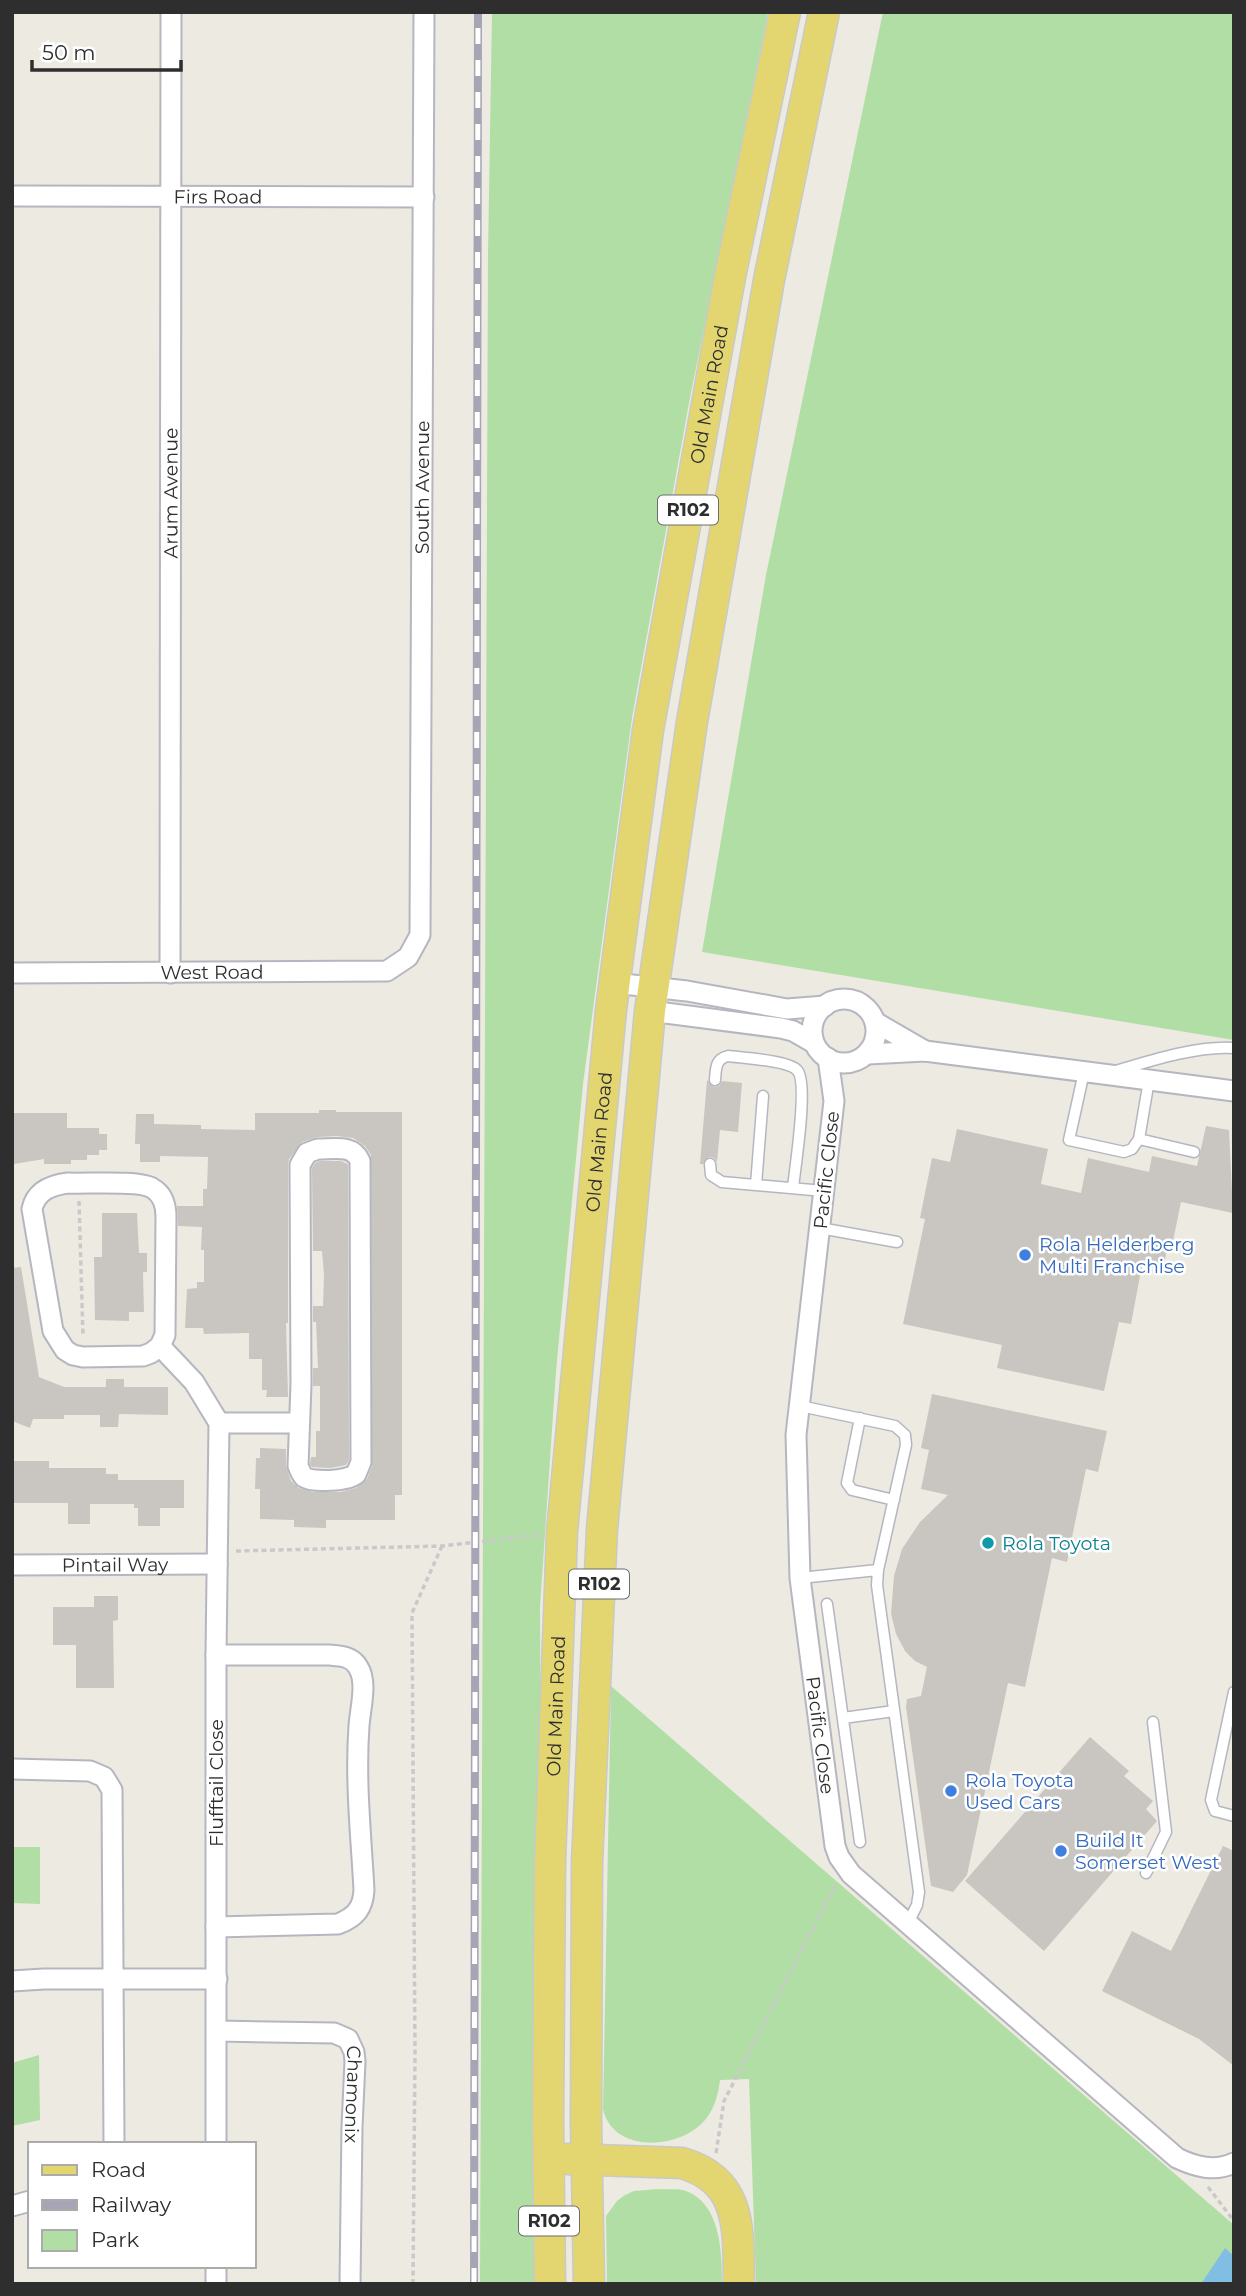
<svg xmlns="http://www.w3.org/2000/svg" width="1246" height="2296" font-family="Montserrat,sans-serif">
	<rect width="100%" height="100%" fill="#edeae2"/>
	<path fill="#b1dea4" d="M492 12H768L689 403 632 718 583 1084 556 1371 540 1607 543 2284H480L488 255Z
		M883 12H1234V1040L702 952 766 575Z
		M611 1686 1234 2225V2284H756L749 2079 720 2080C718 2095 715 2108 705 2120 680 2150 613 2154 603 2109Z
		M12 1847H40V1904L12 1903Z
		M39 2055 40 2120 12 2126V2063Z
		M659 2189C667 2190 678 2188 686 2191 721 2204 722 2253 722 2284H607L606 2216 617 2201 625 2195 634 2191Z"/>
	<path fill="#81bee3" d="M1225 2248 1234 2256V2284H1201Z"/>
	<path fill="#c9c6c1" d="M707 1080 714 1087 719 1086 722 1081 742 1083 738 1132 720 1130 717 1162 714 1158 709 1157 703 1164H700Z
		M319 1110H336V1112H402V1495H395V1520H326V1528L294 1527V1520L260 1519V1489H255L256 1458H260V1448L286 1449V1466L291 1481 299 1488 313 1492H340L356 1488 367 1479 372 1466 371 1155 365 1146 353 1138 337 1136 318 1137 302 1142 289 1159 288 1165V1323H286L288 1397H266L267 1390H262V1359H249V1333L204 1334 203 1328H185L187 1289 197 1288V1282H204V1250H201L202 1227 178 1226 177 1206H203V1189H207L208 1157 160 1156V1162H140V1144H135L136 1114H154V1124L201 1125V1129L255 1130V1113H319Z
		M12 1113H67V1128H99V1134H107V1150H99V1155H87V1160H71V1164H44V1159L14 1164Z
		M1206 1126 1229 1130 1233 1213 1181 1202 1171 1251 1167 1250 1164 1265 1143 1260 1131 1324 1119 1322 1104 1391 997 1368 1002 1345 903 1324 925 1219 920 1218 932 1158 950 1162 957 1129 1048 1149 1041 1184 1081 1193 1088 1158 1149 1172 1152 1156 1197 1166Z
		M320 1161H341L348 1164 349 1460 346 1465 330 1468 312 1467 310 1464 311 1457H316V1431H320V1386H313V1368H318L316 1322H313V1306H323L324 1275 322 1251H313L312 1168 315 1163Z
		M102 1213H137L139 1253H147V1272H143L144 1312H129V1321L95 1320 94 1257H102Z
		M21 1267 39 1377 64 1387H106V1379H124V1387H168V1415L119 1414 118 1427H100V1415H64V1419H33L30 1428 12 1421V1268Z
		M932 1394 1107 1431 1098 1472 1086 1469 1067 1562 1052 1558 1025 1687 1008 1683 967 1875 953 1892 931 1886 906 1707 907 1699 921 1696 927 1667 915 1661 905 1651 896 1634 891 1614 894 1576 902 1549 920 1522 948 1495 921 1489 929 1450 921 1448Z
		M12 1461H49V1468H106V1474H118V1480H184V1508H160V1526H138V1508H134V1504H90V1524H68V1503H12Z
		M94 1596H118V1620L113 1621 114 1688H76V1645H53V1607H94Z
		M1090 1737 1129 1771 1124 1776 1153 1801 1146 1809 1157 1821 1044 1951 965 1881Z
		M1223 1846 1234 1851V2066L1199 2039 1102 1991 1132 1931 1171 1951Z"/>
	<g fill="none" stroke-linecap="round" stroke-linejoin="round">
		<g stroke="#b5b6c0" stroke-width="13">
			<path id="service" d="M1116 1071C1149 1061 1199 1045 1234 1048
				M1084 1072 1069 1140 1124 1152 1132 1149 1139 1139 1149 1080
				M715 1080C716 1069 715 1059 728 1056 743 1058 787 1060 797 1070 809 1082 795 1167 793 1188
				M1139 1139 1194 1152
				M710 1164 711 1175 722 1182 824 1191
				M756 1185 763 1096
				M820 1228 897 1242
				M800 1406 895 1426 905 1435 906 1445 878 1570
				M860 1418 847 1483 852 1490 894 1500
				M800 1578 878 1570 877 1585 919 1892 917 1905 908 1923
				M827 1604 860 1842
				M1234 1692 1211 1800 1215 1811 1234 1816
				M843 1718 894 1711
				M1146 1873 1166 1832 1153 1722"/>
		</g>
		<g stroke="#b5b6c0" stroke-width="23">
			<g id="minor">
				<path id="s1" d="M12 196 424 197"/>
				<path id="s2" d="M12 973 387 971 408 957 420 935 424 12"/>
				<path id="s3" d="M170 973 171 12"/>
				<path d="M614 983 687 991 787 1009 825 1006"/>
				<circle cx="844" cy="1031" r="32"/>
				<path d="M650 1011 781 1028 793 1031 814 1043"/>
				<path d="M875 1022 925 1051"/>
				<path d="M868 1054 925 1051 1234 1091"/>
				<path id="s4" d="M828 1058 834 1101 796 1435 800 1578 835 1846 839 1857 851 1874 1177 2158C1196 2167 1214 2172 1234 2163"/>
				<path d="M318 1149C334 1149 353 1144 360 1161L361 1462 356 1474C348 1481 313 1483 304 1477 301 1474 300 1470 298 1466L301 1384 300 1165 307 1153Z"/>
				<path d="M68 1183C85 1184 140 1180 152 1188 163 1194 166 1206 166 1217L165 1335 160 1346 151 1353 143 1356 83 1357 73 1355 65 1350 53 1331 32 1209C36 1191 51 1185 68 1183Z"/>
				<path d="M160 1346 194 1382 219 1423 216 1655V2144"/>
				<path d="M219 1423H299"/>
				<path id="s5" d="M12 1565 217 1564"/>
				<path d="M12 1769 90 1771 104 1777 112 1790 114 2144"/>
				<path d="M216 1927 338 1924C356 1917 363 1908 364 1890 361 1835 355 1780 359 1726 360 1709 368 1682 358 1667 352 1656 340 1656 329 1655H216"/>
				<path d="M12 1981 44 1979H217"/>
				<path id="s6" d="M217 2031 334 2033 348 2039 354 2052 355 2061 352 2127 350 2284"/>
				<path d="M12 2206 30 2201"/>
				<path d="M216 2284V2266"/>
			</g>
		</g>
		<g stroke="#c9c9c9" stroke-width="33">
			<g id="primary">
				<path d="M568 2159 682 2163C743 2181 738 2230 739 2284"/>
				<path id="s7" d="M550 2284 548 2122 550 1862 562 1532 611 1010 648 730 730 277 785 12"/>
				<path d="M589 2284 586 2121 587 1863 602 1529 650 1011 692 722 769 280 824 12"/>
			</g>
		</g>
		<path stroke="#c9c9c9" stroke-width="3.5" stroke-dasharray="5 3.5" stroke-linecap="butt" d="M79 1201 83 1337
			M236 1551 442 1546 539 1535
			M716 2153 724 2101 836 1884
			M1208 2187 1234 2221
			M413 2284 415 2052 412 1613 442 1546"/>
		<use href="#service" stroke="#fff" stroke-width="10"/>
		<use href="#minor" stroke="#fff" stroke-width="19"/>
		<use href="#primary" stroke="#e3d671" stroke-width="30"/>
		<g stroke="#a5a5b5" stroke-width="8">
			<path id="rail" d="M474 2284 478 12"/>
		</g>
		<use href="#rail" stroke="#fff" stroke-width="5" stroke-dasharray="16" stroke-linecap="butt"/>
	</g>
	<g fill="#3f7fe0" stroke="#fff" stroke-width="2.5">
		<circle cx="1025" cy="1255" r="7"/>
		<circle cx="951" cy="1791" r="7"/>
		<circle cx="1061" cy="1851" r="7"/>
	</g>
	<circle fill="#0f9aa8" stroke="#fff" stroke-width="2.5" cx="988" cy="1543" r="7"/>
	<g text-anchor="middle" stroke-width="5" stroke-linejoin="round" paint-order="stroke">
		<g fill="#fff" stroke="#6d6d6d" stroke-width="2">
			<rect x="658" y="495.5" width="60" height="29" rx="5"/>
			<rect x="569" y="1569.5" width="60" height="29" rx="5"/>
			<rect x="519" y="2206.5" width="60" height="29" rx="5"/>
		</g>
		<g font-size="18" font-weight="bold" fill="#2e2e2e">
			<text x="688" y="516">R102</text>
			<text x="599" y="1590">R102</text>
			<text x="549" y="2227">R102</text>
		</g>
		<g font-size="19" fill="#2e2e2e" stroke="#fff">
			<text dy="7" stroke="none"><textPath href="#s1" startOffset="206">Firs Road</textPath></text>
			<text dy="7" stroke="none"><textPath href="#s7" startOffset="1900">Old Main Road</textPath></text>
			<text dy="7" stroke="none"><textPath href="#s2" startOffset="873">South Avenue</textPath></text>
			<text dy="7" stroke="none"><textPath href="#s3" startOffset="480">Arum Avenue</textPath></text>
			<text dy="7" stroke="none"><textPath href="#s2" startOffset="200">West Road</textPath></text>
			<text dy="7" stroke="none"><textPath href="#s7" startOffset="1144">Old Main Road</textPath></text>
			<text transform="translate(826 1170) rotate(-84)" y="7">Pacific Close</text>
			<text dy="7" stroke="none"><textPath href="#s5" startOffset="103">Pintail Way</textPath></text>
			<text dy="7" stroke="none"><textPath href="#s7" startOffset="578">Old Main Road</textPath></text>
			<text dy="7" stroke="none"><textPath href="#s4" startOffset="681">Pacific Close</textPath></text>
			<text transform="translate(216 1783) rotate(-90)" y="7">Flufftail Close</text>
			<text dy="7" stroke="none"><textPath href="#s6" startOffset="189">Chamonix</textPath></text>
		</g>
		<g font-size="19" fill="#366cbe" stroke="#fff" text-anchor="start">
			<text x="1039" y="1251">Rola Helderberg<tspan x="1039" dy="22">Multi Franchise</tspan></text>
			<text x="965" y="1787">Rola Toyota<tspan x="965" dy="22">Used Cars</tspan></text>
			<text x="1075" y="1847">Build It<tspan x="1075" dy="22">Somerset West</tspan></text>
		</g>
		<g font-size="19" fill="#0d838f" stroke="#fff" text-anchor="start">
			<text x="1002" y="1550">Rola Toyota</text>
		</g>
	</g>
	<rect width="1246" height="2296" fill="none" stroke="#2e2e2e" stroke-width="28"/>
	<rect x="28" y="2142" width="228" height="126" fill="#ffffff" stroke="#ababab" stroke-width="2"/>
	<rect x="42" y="2165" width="35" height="10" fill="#e3d671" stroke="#ababab" stroke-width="2"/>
	<text x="91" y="2177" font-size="21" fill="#2e2e2e">Road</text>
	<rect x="42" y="2200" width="35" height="10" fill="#a5a5b5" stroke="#ababab" stroke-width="2"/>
	<text x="91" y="2212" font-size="21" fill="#2e2e2e">Railway</text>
	<rect x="42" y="2230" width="35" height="21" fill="#b1dea4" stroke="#ababab" stroke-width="2"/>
	<text x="91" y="2247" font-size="21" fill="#2e2e2e">Park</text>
	<path d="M32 60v10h149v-10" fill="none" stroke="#2e2e2e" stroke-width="3.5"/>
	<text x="42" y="60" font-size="21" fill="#2e2e2e" stroke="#ffffff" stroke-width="5" paint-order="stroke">50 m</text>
</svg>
